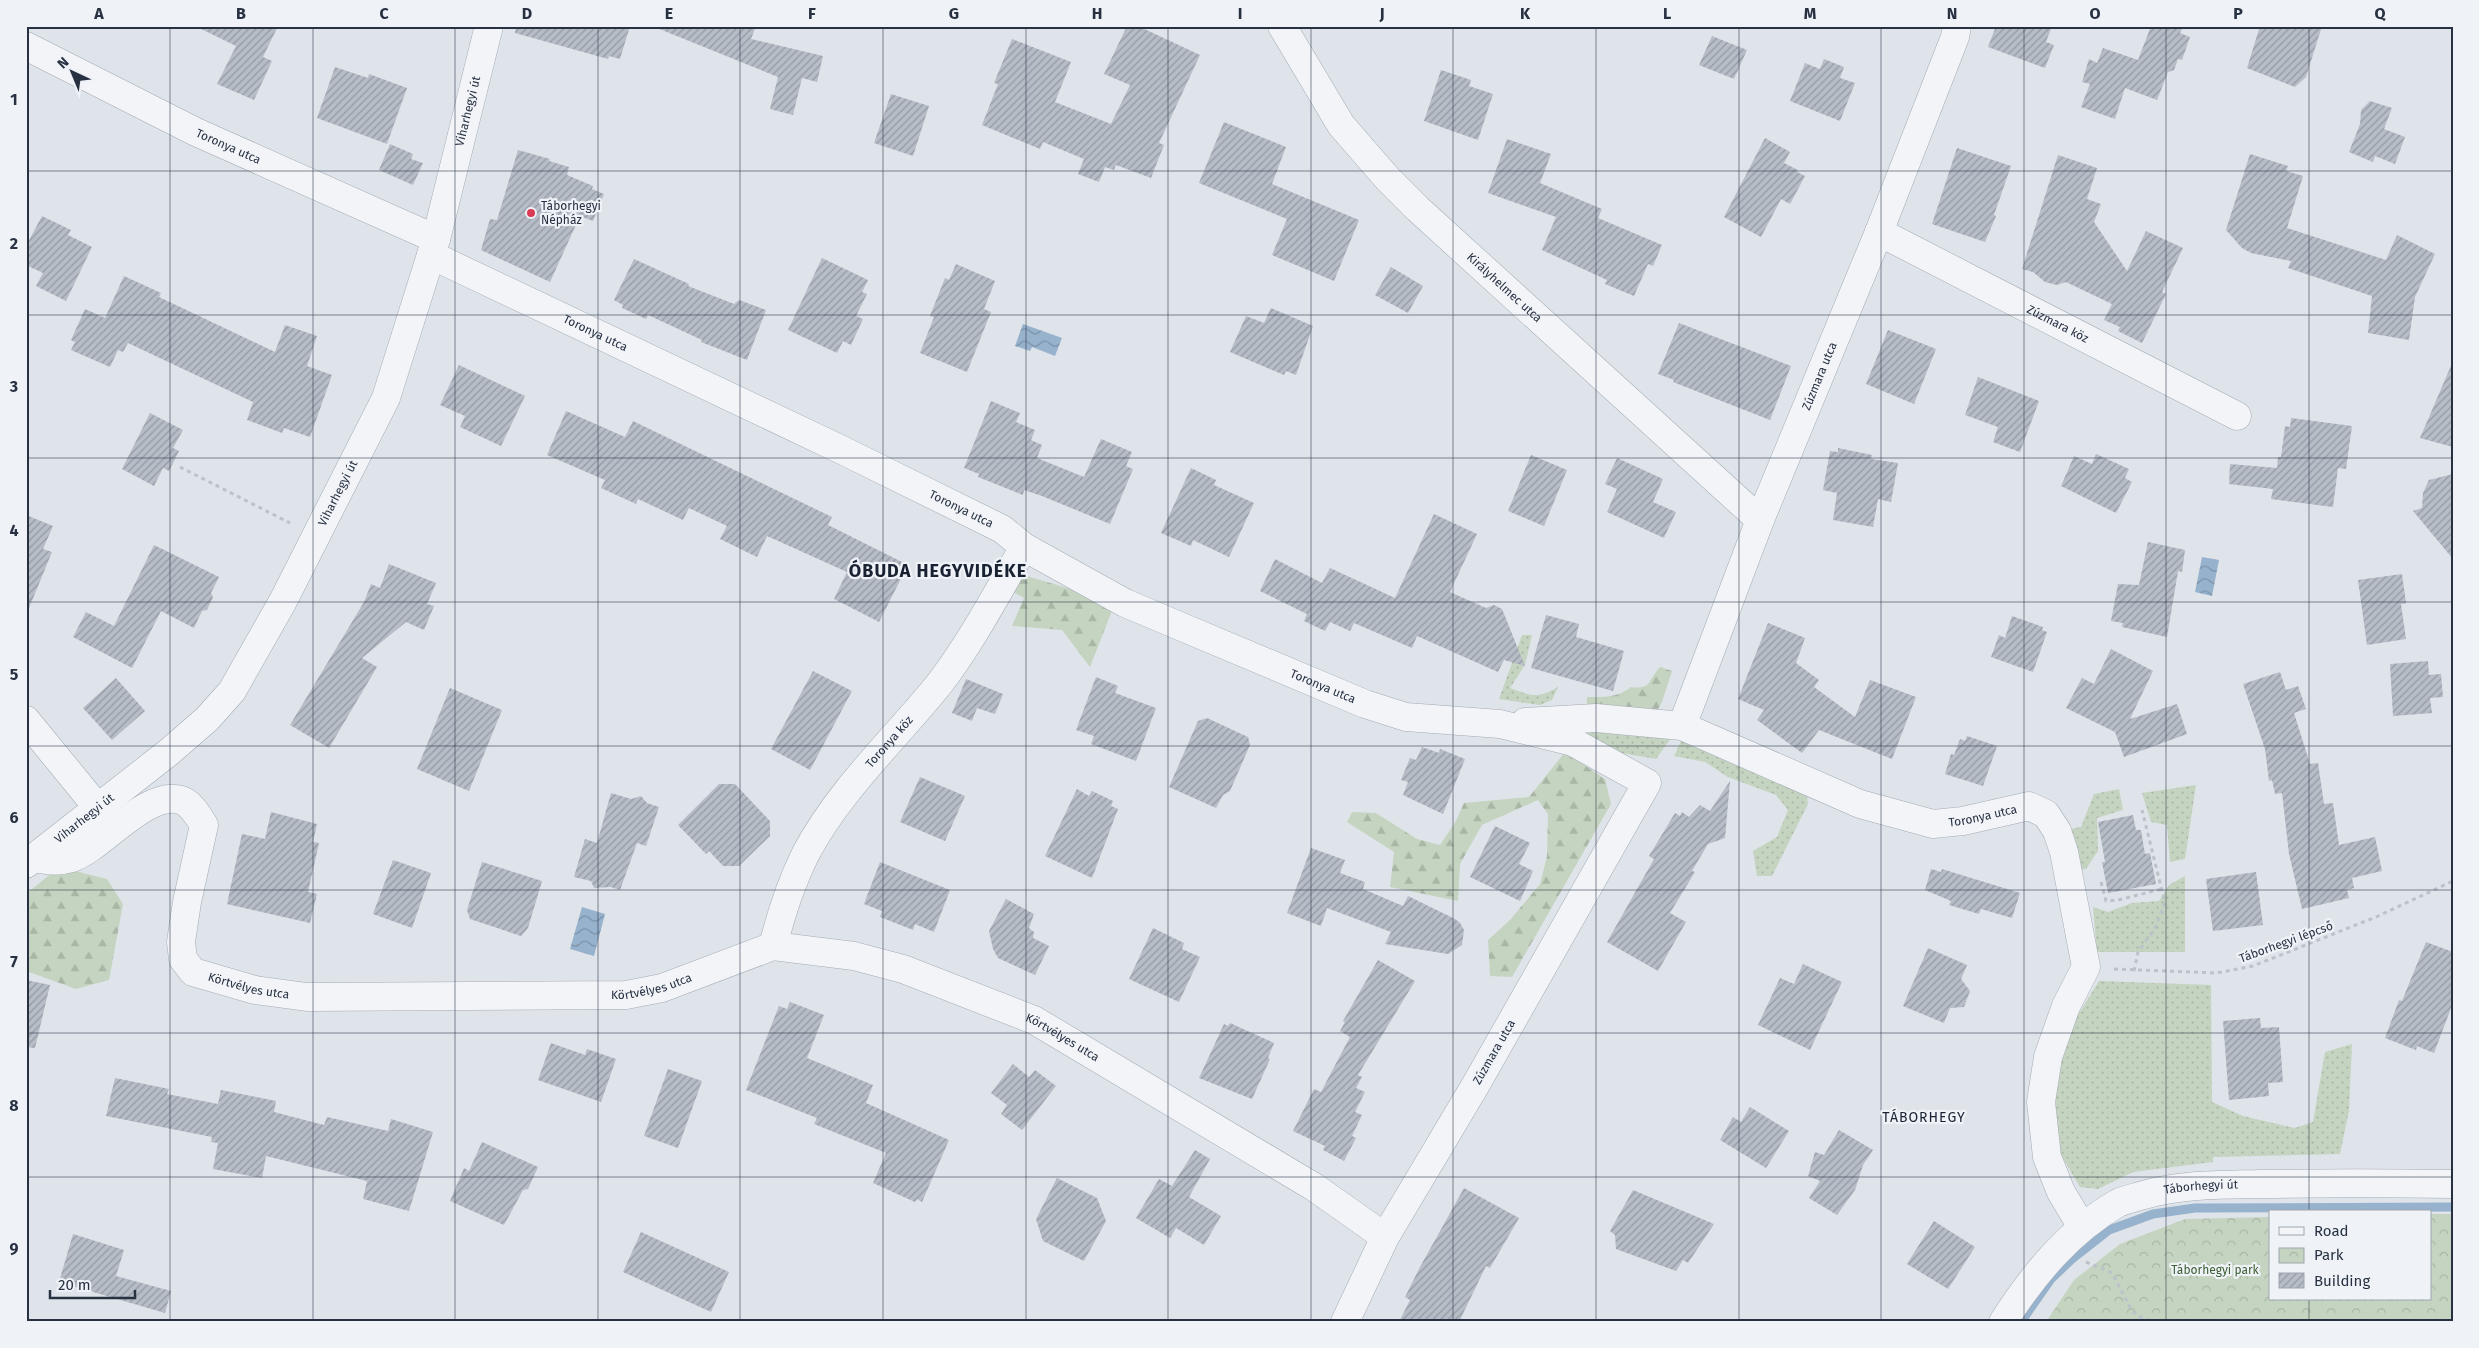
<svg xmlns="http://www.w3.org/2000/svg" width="2479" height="1348" font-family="'Fira Sans',sans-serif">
	<defs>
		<pattern id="grass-dots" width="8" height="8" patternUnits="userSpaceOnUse" patternTransform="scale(1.25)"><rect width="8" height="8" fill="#c5d4c0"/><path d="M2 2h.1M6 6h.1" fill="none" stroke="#a9b6a6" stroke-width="1.8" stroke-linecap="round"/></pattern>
		<pattern id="forest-firs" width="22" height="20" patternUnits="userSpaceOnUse" patternTransform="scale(1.25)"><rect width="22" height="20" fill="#c5d4c0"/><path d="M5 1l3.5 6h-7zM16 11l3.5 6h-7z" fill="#a9b6a6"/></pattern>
		<pattern id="park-crowns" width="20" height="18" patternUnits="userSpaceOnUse" patternTransform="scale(1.25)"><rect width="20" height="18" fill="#c5d4c0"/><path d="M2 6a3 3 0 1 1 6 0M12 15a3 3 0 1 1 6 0" fill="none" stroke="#a9b6a6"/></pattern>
		<pattern id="water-waves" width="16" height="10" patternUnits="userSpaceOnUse" patternTransform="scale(1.25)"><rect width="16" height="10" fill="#97b2cd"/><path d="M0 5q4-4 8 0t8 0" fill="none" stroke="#7b91a8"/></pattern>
		<pattern id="building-hatch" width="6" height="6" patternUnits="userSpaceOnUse" patternTransform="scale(1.25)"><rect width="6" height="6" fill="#b6bdc7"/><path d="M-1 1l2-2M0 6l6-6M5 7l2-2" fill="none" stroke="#949aa3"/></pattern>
	</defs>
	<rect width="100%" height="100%" fill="#dfe4ea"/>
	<path fill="url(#grass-dots)" d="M1522 635H1532L1525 665 1510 688C1532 696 1537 699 1558 687L1552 700 1540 705 1499 699Z
		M1589 724 1674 734 1656 759 1598 749 1567 735Z
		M1682 739 1806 790 1808 804 1772 876H1757L1753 851 1777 837 1788 810 1776 795 1728 777 1705 762 1674 756Z
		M2196 785 2185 859 2170 862 2167 825 2151 822 2142 793Z
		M2119 789 2123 810 2097 818 2098 851 2086 869 2075 870 2064 830 2081 827 2094 794Z
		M2185 876V952H2097L2093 907 2108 912 2132 903 2159 901 2169 885Z
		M2099 981 2211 985 2212 1102 2243 1116 2295 1128 2313 1122 2325 1052 2352 1044 2349 1111 2340 1154 2213 1157V1162L2133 1172 2098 1189 2080 1187 2058 1150 2052 1091 2071 1026Z"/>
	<path fill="url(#forest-firs)" d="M1020 574 1084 593 1113 608 1090 667 1062 630 1012 626 1024 598 1011 591Z
		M1660 667 1672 671 1662 702 1656 713 1587 709V697C1605 697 1617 698 1631 687 1652 690 1648 680 1660 667Z
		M1565 752 1605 779 1611 804 1512 977 1490 976 1488 940 1510 920 1540 884 1547 856 1548 814 1538 800 1482 825 1460 864 1458 901 1390 887 1394 852 1347 822 1352 812 1376 813 1417 839 1440 845 1456 821 1464 803 1529 797Z
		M63 868 107 879 123 904 109 980 76 989 26 971V894L48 876Z"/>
	<path fill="url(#park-crowns)" d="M2430 1214H2453V1322H2046L2074 1280 2120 1244 2185 1219 2270 1217V1299H2430Z"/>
	<path fill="url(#water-waves)" d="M1023 324 1062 338 1055 356 1032 347 1030 351 1015 346Z
		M2202 557 2219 560 2212 596 2195 592Z
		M582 907 605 914 594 956 570 949Z"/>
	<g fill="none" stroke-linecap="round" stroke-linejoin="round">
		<path stroke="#97b2cd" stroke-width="9" d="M2021 1322 2051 1279 2072 1259 2109 1230 2153 1214 2195 1208 2453 1207"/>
	</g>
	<path fill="url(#building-hatch)" d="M195 26H278L263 57 272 61 254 100 217 84 236 46Z
		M516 26H630L620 59 609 56 608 59 515 33Z
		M652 26H756L751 39 823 56 817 82 802 78 793 115 770 109 778 77Z
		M1127 26H1138L1200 55 1159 143 1164 145 1151 178 1116 165 1114 170 1105 167 1099 182 1078 174 1084 159 1043 142 1040 149 982 125 998 84 994 83 1012 39 1071 62 1055 102 1111 124 1130 85 1104 74Z
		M1996 26H2052L2046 42 2054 45 2045 68 1988 47Z
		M2151 26H2183L2180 33 2190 37 2182 60 2178 59 2174 70 2168 72 2157 100 2125 88 2115 119 2081 107 2090 84 2082 82 2089 59 2097 63 2103 48 2138 60Z
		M2260 26H2322L2306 77 2295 87 2247 68Z
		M1712 36 1747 50 1734 79 1699 65Z
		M1824 59 1844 67 1840 78 1855 83 1840 121 1790 101 1805 63 1820 69Z
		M335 67 368 78 369 74 407 88 387 144 317 118Z
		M1441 70 1471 80 1469 86 1493 94 1478 140 1424 121Z
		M891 94 929 106 913 156 874 143Z
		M2370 101 2392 108 2384 129 2405 137 2395 164 2375 156 2373 162 2349 152 2360 124 2361 110Z
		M1224 122 1286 147 1272 184 1359 220 1334 281 1272 255 1287 219 1199 183Z
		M1765 138 1790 152 1784 163 1798 170 1797 172 1805 176 1790 204 1781 199 1761 237 1724 217Z
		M1507 139 1551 154 1540 183 1602 209 1598 218 1662 245 1653 266 1648 264 1634 296 1605 284 1607 280 1542 250 1556 217 1488 193Z
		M390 144 413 154 411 159 423 163 413 185 379 170Z
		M1957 148 2011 166 1994 215 1996 216 1985 242 1932 224Z
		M518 150 550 159 549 161 569 167 567 175 593 186 592 189 604 194 593 221 580 216 550 282 481 250 490 219 497 220Z
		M2250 154 2288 166 2286 171 2303 176 2287 228 2386 260 2397 235 2435 254 2415 297 2409 340 2368 333 2372 296 2288 268 2291 261 2251 253 2242 248 2226 230Z
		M2058 155 2097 168 2087 199 2101 204 2094 222 2127 271 2146 231 2183 248 2162 292 2166 294 2142 343 2118 331 2120 327 2104 320 2112 304 2066 282 2057 285 2045 282 2033 272 2022 269Z
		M42 216 71 230 68 235 92 247 66 301 36 286 43 273 26 265V246Z
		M822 258 868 280 862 292 867 294 856 316 863 319 851 345 843 341 837 353 788 330Z
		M634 259 689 284 688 286 734 304 739 300 766 310 747 360 701 342 702 340 648 315 646 319 622 308 623 305 614 300Z
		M956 264 995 281 984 309 991 312 967 372 920 353 934 317 930 316 945 278 949 280Z
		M1391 267 1423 286 1408 313 1375 295Z
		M124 276 161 293 159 297 275 352 285 325 317 336 307 366 332 375 310 437 284 428 282 433 247 420 253 402 128 343 123 352 118 350 110 367 71 350 75 342 71 340 85 309 105 318Z
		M1271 308 1313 326 1296 375 1286 371 1284 375 1230 352 1246 316 1264 323Z
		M1679 323 1791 366 1770 420 1673 382 1674 380 1658 374Z
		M1888 330 1936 349 1914 404 1866 384Z
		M2453 361V447L2420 438Z
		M459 365 525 396 501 446 460 427 465 416 440 405Z
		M1978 377 2039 401 2020 452 1993 442 1998 427 1965 415Z
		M991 401 1020 413 1016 422 1035 430 1031 440 1042 445 1037 458 1084 477 1101 439 1132 452 1126 466 1133 469 1110 524 1042 496 1024 490 1023 495 978 477 979 474 964 468Z
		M566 411 625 437 633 421 832 517 828 525 908 565 879 622 834 599 847 572 767 536 757 557 720 539 727 526 689 508 683 520 638 499 636 504 601 488 605 480 547 455Z
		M150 413 183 430 173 448 179 451 169 471 163 468 154 486 122 469Z
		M2291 418 2352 426 2346 469 2338 468 2333 507 2271 499 2273 489 2229 484 2230 464 2277 468 2278 457H2281L2285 426 2290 427Z
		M1838 448 1872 455 1871 459 1898 463 1891 502 1878 499 1873 527 1833 520 1837 493 1823 490 1830 451 1838 452Z
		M2096 454 2129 469 2125 478 2132 482 2116 513 2061 486 2074 456 2092 464Z
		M1531 455 1567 470 1544 526 1508 511Z
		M1617 458 1663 479 1653 502 1676 512 1664 538 1607 512 1617 489 1605 484Z
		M1191 468 1216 480 1214 485 1254 503 1229 557 1193 540 1191 546 1161 533Z
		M2453 474V559L2413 511 2422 508 2423 493 2429 480Z
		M1434 514 1477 534 1450 592 1486 608 1494 605 1502 609 1525 666 1504 660 1498 672 1417 636 1412 648 1354 623 1350 631 1330 622 1325 631 1304 621 1307 614 1260 591 1275 559 1322 583 1330 568 1395 598Z
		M26 515 53 526 43 549 52 552 27 613Z
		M2148 542 2185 550 2182 572 2178 571 2167 637 2122 627 2123 623 2111 621 2118 584 2139 585Z
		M154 545 219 577 211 593 213 597 207 610 202 611 194 628 161 611 132 668 73 637 86 612 114 626Z
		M389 564 436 583 427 604 434 606 424 630 406 622 362 658 377 667 329 748 290 725 364 602 371 584 380 588Z
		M2402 574 2406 603 2401 604 2406 639 2367 645 2358 580Z
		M1546 615 1579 624 1576 637 1624 651 1613 691 1531 668Z
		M2012 616 2043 627 2042 630 2047 632 2033 672 1991 657 1999 635 2005 638Z
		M1768 623 1805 638 1796 663 1819 680 1814 687 1855 717 1870 680 1916 697 1892 759 1819 730 1802 753 1757 720 1764 710 1738 699Z
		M2111 649 2153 671 2130 719 2177 704 2187 734 2124 757 2115 732 2066 708 2082 678 2094 684Z
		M2428 661 2429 675 2441 674 2443 697 2430 698 2432 713 2393 716 2390 664Z
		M813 671 852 691 810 770 771 749Z
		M2280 672 2286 690 2298 686 2306 709 2294 713 2310 764 2318 763 2324 804 2333 803 2339 845 2375 837 2382 871 2352 878 2354 888 2347 890 2349 898 2302 909 2289 854 2282 793 2275 794 2272 780 2269 781 2265 749 2243 684Z
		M1096 677 1118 686 1115 693 1156 708 1136 761 1091 744 1094 736 1076 730Z
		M116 678 145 711 112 740 83 708Z
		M966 679 1003 694 995 714 977 708 972 721 952 713Z
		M450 688 502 710 469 791 417 769Z
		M1207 718 1248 737 1250 745 1230 791 1223 795 1216 808 1169 787 1198 721Z
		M1967 736 1997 746 1983 786 1945 774 1951 754 1954 755 1960 739 1965 741Z
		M1422 747 1439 753 1440 749 1465 759 1443 814 1403 795 1408 782 1401 780 1410 758 1416 760Z
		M920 777 965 796 945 841 900 822Z
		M1730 781 1725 838 1708 844 1692 871 1695 872 1670 913 1686 922 1658 971 1607 942 1654 859 1649 856 1675 813 1680 816 1682 812 1689 817 1700 805 1710 811Z
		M719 784H735L770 821V836L739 866H723L709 851 706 854 678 825Z
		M1077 789 1089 796 1092 791 1113 801 1111 806 1118 809 1092 878 1045 856Z
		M611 793 631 799 641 796 647 803 659 807 646 846 637 843 620 890 611 887 594 888 591 881 574 877 585 839 597 843Z
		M271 812 317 824 313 842 319 843 308 892 317 894 310 923 227 904 242 834 265 839Z
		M2133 815 2136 830H2141L2145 854 2150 853 2156 884 2108 893 2102 862H2105L2098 822Z
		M1495 826 1530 843 1519 864 1533 871 1520 901 1470 877Z
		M1311 848 1345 860 1340 873 1365 882 1363 889 1403 906 1408 896 1455 919 1460 923 1464 930 1462 945 1448 954 1385 944 1391 932 1327 908 1321 926 1287 913Z
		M393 860 431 873 412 928 373 914Z
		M482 862 542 881 528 928 521 936 470 919 467 910Z
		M880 862 950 890 934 932 915 924 913 930 880 917 882 911 864 904Z
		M1931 869 1941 872 1942 869 2020 893 2012 918 1981 909 1979 914 1949 905 1951 901 1925 890Z
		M2256 872 2263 925 2213 931 2206 879Z
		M1006 899 1034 914 1029 928 1034 932 1033 938 1049 946 1035 975 998 958 993 949 989 931Z
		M1153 928 1184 943 1182 949 1200 957 1179 1002 1129 979Z
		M2426 942 2453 952V1003L2434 1053 2417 1046 2416 1050 2385 1038 2399 1000 2402 1001Z
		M1928 948 1967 965 1961 979 1970 991 1964 1007 1950 1008 1944 1023 1903 1006Z
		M1378 960 1415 981 1358 1075 1362 1077 1356 1088 1365 1092 1355 1112 1362 1115 1352 1136 1356 1138 1344 1161 1323 1150 1325 1146 1293 1131 1314 1089 1321 1092 1350 1037 1340 1031 1345 1022 1343 1021Z
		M1803 964 1842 982 1810 1050 1758 1025 1780 978 1794 984Z
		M26 980 50 985 35 1048 26 1047Z
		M790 1002 824 1015 807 1058 873 1085 866 1103 949 1140 922 1202 917 1199 915 1202 873 1183 886 1153 814 1124 817 1118 746 1090 779 1006 787 1009Z
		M2260 1018 2261 1028 2279 1027 2283 1082 2268 1083 2269 1096 2229 1100 2223 1021Z
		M1230 1023 1274 1043 1268 1058 1270 1059 1252 1099 1199 1078 1224 1024 1228 1026Z
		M551 1043 585 1055 587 1049 616 1059 601 1102 538 1080Z
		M1013 1064 1029 1077 1035 1070 1056 1086 1022 1130 1001 1114 1007 1105 991 1093Z
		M668 1069 702 1081 678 1148 644 1136Z
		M115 1078 169 1089 167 1094 218 1104 221 1090 276 1101 274 1112 324 1125 327 1117 388 1131 391 1119 433 1132 409 1211 363 1199 367 1181 266 1156 262 1178 213 1169 218 1143 211 1142 212 1137 106 1116Z
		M1750 1107 1789 1131 1766 1168 1720 1140 1733 1117 1741 1122Z
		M1839 1130 1873 1150 1863 1165 1855 1190 1837 1215 1809 1198 1820 1181 1808 1176 1815 1152 1824 1155Z
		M482 1142 538 1167 528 1189 523 1190 504 1225 450 1201 464 1168 469 1171Z
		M1195 1150 1210 1159 1189 1197 1221 1216 1204 1245 1176 1228 1170 1238 1136 1218 1159 1179 1172 1186Z
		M1057 1178 1097 1198 1106 1221 1084 1261 1043 1241 1036 1219Z
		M1464 1188 1519 1218 1490 1268 1486 1266 1459 1322H1399L1410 1300 1405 1297 1420 1267Z
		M1633 1190 1714 1224 1688 1263 1683 1260 1676 1271 1616 1249 1615 1235 1610 1231Z
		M1934 1221 1975 1247 1948 1289 1907 1264Z
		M641 1232 729 1272 711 1312 623 1272Z
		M73 1234 124 1250 116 1276 171 1291 165 1313 59 1282Z"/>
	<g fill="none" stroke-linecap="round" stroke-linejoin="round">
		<g stroke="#a4abb4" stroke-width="29">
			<g id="minor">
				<path id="s1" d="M1282 26 1341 125 1387 178 1418 209 1760 520"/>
				<path id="s2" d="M26 46 196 132 436 239"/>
				<path id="s3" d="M1879 232 2237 416"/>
				<path id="s4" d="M431 255 844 451 1002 529 1024 547 1125 603 1365 704 1406 717 1500 724 1573 742 1647 783 1475 1086 1385 1237 1345 1322"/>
				<path d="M26 720 98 808"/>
				<path id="s5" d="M1525 722 1596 718 1682 726 1860 804 1933 824 1963 821 2029 806 2046 814 2057 831 2064 852 2086 967 2066 1006 2048 1057 2041 1102 2047 1157 2061 1192 2082 1227"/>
				<path id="s6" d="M1682 726 1760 520 1879 232 1955 37 1957 26"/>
				<path id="s7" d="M35 858C49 861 58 862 72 858 103 847 146 790 181 800 192 804 198 816 204 825L187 902 181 942 183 959 193 972 255 990 307 997 626 995 662 988 773 946 854 956 903 969 1034 1020 1314 1187 1385 1237"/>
				<path id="s8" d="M773 946C781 914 791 883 806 853 840 789 895 739 940 683 972 641 997 593 1024 547"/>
				<path id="s9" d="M2003 1322C2033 1275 2069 1231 2118 1203 2124 1200 2133 1198 2140 1196 2179 1184 2219 1185 2260 1184 2324 1183 2388 1183 2453 1184"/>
			</g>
		</g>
		<g stroke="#a4abb4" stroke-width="29">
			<g id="tertiary">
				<path id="s10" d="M26 864 169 752 207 719 232 691 283 601 386 398 436 239 489 26"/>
			</g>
		</g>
		<path stroke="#bdc1c9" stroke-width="3" stroke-dasharray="4 4" stroke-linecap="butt" d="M180 467 290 523
			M2101 882 2106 901 2118 900 2162 889
			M2114 969 2217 973 2253 966 2376 917 2453 881
			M2134 971 2138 952 2155 928 2165 903 2142 810
			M2086 1262 2112 1273 2132 1311 2142 1318 2158 1322"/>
		<use href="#minor" stroke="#f2f4f8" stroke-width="28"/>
		<use href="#tertiary" stroke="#f2f4f8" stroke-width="28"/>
	</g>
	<path fill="none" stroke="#273142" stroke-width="1" stroke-opacity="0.55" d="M170 26V1322M313 26V1322M455 26V1322M598 26V1322M740 26V1322M883 26V1322M1026 26V1322M1168 26V1322M1311 26V1322M1453 26V1322M1596 26V1322M1739 26V1322M1881 26V1322M2024 26V1322M2166 26V1322M2309 26V1212M26 171H2453M26 315H2453M26 458H2453M26 602H2453M26 746H2453M26 890H2453M26 1033H2453M26 1177H2453M2309 1299V1322"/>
	<circle fill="#d93a54" stroke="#eff2f7" stroke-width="2" cx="531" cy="213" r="5"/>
	<g text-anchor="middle" stroke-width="4.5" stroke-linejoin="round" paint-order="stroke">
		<g font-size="12" fill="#273142" stroke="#eff2f7">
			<text dy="4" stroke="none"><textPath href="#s10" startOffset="899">Viharhegyi út</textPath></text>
			<text dy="4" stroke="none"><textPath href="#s2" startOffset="226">Toronya utca</textPath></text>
			<text dy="4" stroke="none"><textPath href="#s1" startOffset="346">Királyhelmec utca</textPath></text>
			<text dy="4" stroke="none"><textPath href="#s3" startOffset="201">Zúzmara köz</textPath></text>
			<text dy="4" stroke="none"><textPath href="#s4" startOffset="182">Toronya utca</textPath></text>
			<text dy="4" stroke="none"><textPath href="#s6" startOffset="376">Zúzmara utca</textPath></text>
			<text dy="4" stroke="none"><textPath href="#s10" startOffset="494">Viharhegyi út</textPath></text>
			<text dy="4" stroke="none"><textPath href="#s4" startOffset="588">Toronya utca</textPath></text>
			<text dy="4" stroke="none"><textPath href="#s4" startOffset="992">Toronya utca</textPath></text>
			<text dy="4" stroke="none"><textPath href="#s8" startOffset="238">Toronya köz</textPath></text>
			<text dy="4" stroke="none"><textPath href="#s5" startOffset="478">Toronya utca</textPath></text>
			<text dy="4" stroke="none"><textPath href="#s10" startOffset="74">Viharhegyi út</textPath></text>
			<text transform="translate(2286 942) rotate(-20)" y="4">Táborhegyi lépcső</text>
			<text dy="4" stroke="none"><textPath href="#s7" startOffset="409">Körtvélyes utca</textPath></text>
			<text dy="4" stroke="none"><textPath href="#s7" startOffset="814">Körtvélyes utca</textPath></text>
			<text dy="4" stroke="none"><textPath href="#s7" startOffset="1249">Körtvélyes utca</textPath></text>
			<text transform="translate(1494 1052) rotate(-60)" y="4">Zúzmara utca</text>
			<text dy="4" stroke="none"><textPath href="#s9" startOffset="252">Táborhegyi út</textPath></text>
		</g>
		<g font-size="12" fill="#273142" stroke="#eff2f7" text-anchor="start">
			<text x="541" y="210">Táborhegyi<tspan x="541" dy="14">Népház</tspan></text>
		</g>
		<g font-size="12" fill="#3c5f33" stroke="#eff2f7">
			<text x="2215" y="1274">Táborhegyi park</text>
		</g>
		<g font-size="14" letter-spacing="1" fill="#192233" stroke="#eff2f7">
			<text x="1924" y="1122">TÁBORHEGY</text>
		</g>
		<g font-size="18" font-weight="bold" letter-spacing="1" fill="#192233" stroke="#eff2f7">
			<text x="938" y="577">ÓBUDA HEGYVIDÉKE</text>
		</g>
	</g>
	<rect width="2479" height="1348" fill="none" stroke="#eff2f7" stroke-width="55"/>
	<rect x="2269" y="1210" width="162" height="90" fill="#eff2f7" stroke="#9fa5af"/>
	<rect x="2279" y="1227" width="25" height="8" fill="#f2f4f8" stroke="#9fa5af"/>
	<text x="2314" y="1236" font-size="15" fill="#273142">Road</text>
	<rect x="2279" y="1248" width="25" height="15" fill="url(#park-crowns)" stroke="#9fa5af"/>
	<text x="2314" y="1260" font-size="15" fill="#273142">Park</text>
	<rect x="2279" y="1273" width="25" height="15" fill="url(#building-hatch)" stroke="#9fa5af"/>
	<text x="2314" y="1286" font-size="15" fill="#273142">Building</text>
	<g transform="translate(72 72) rotate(316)" stroke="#eff2f7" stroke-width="4" paint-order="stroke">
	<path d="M0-4L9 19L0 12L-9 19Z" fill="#273142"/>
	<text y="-8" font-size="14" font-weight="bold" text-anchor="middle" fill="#273142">N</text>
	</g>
	<path d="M50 1290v8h85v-8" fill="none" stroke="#273142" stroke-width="2.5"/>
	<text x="58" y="1290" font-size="15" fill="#273142" stroke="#eff2f7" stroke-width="4" paint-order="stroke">20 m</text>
	<rect x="28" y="28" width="2424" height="1292" fill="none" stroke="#273142" stroke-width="2"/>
	<g font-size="16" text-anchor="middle" font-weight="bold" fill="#273142">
		<text x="99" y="19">A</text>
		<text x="241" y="19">B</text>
		<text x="384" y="19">C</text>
		<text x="527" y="19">D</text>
		<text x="669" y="19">E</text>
		<text x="812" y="19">F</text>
		<text x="954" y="19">G</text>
		<text x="1097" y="19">H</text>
		<text x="1240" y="19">I</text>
		<text x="1382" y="19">J</text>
		<text x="1525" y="19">K</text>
		<text x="1667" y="19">L</text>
		<text x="1810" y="19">M</text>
		<text x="1952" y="19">N</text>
		<text x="2095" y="19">O</text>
		<text x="2238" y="19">P</text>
		<text x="2380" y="19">Q</text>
		<text x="14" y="105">1</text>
		<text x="14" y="249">2</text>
		<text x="14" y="392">3</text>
		<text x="14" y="536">4</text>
		<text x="14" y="680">5</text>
		<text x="14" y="823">6</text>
		<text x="14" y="967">7</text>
		<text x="14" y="1111">8</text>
		<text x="14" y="1254">9</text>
	</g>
</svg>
